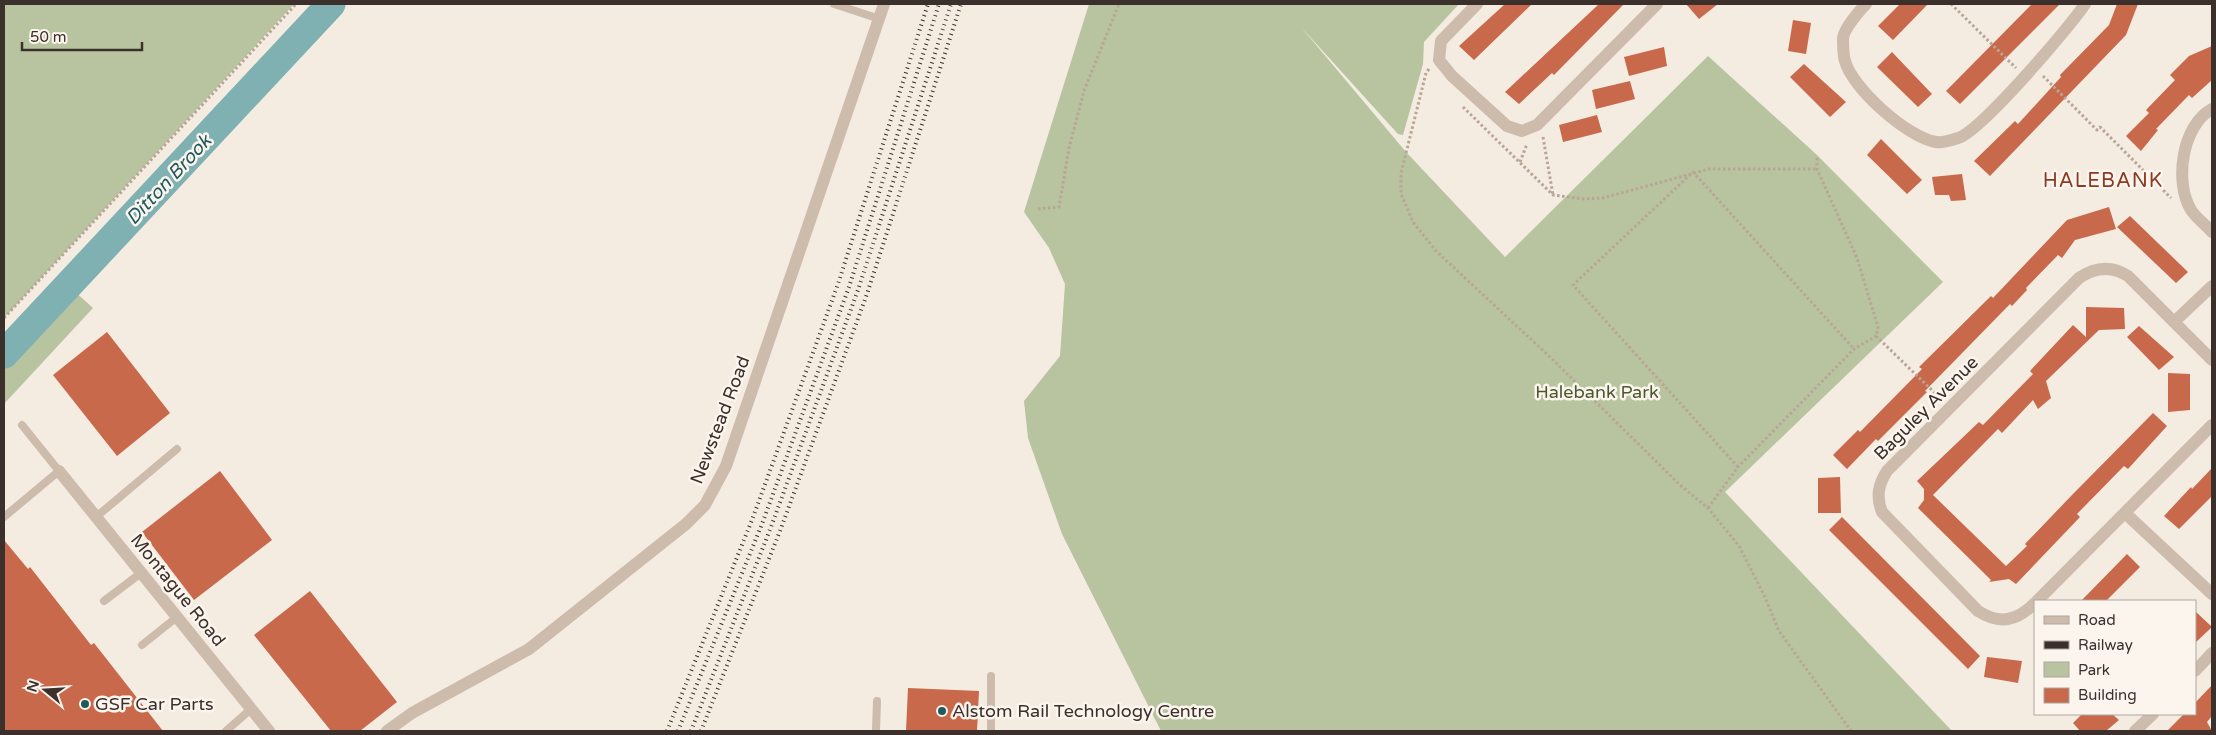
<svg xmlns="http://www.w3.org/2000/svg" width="2216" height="735" font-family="'Varela Round',sans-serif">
	<rect width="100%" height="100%" fill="#f4ebe1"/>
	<path fill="#b8c4a0" d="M4 4H294L4 318Z
		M1089 4H1459L1424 42 1423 64 1403 135 1398 134 1301 27 1406 152 1505 257 1708 56 1817 155 1943 282 1725 492 1952 731H1161L1062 534 1028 438 1024 401 1060 356 1065 284 1049 248 1024 212Z
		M72 289 93 308 4 404V362Z"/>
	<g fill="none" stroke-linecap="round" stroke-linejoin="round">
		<path stroke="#7fb0b2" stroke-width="29" d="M4 354 331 4"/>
	</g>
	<path fill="#c8694b" d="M1505 4H1532L1474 60 1459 46Z
		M1599 4H1624L1554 75 1552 73 1519 104 1505 92Z
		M1686 4H1718L1699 19Z
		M1900 4H1928L1893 40 1878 26Z
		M2032 4H2060L1960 104 1946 91Z
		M2117 4H2138L2126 35 1990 176 1974 161 2015 121 2018 124 2061 77 2060 75 2109 25Z
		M1793 20 1811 23 1806 54 1788 51Z
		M2212 46V80L2192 98 2189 95 2156 129 2158 130 2141 151 2126 136 2149 113 2146 110 2175 80 2170 75 2189 56Z
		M1664 47 1667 66 1629 76 1624 57Z
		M1892 52 1932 94 1918 107 1877 67Z
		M1804 64 1846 102 1830 117 1790 77Z
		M1630 81 1635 99 1596 109 1592 90Z
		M1597 115 1602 132 1563 142 1559 125Z
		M1881 139 1922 180 1907 194 1867 155Z
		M1962 174 1966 200 1951 201 1949 195H1935L1932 177Z
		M2109 207 2116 229 2075 240 2062 258 2058 255 2026 288 2027 290 2012 306 2010 304 1925 391 1927 392 1878 441 1876 439 1847 469 1833 455 1858 430 1860 432 1922 369 1919 367 1991 296 1993 298 2067 220Z
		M2130 216 2188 272 2176 283 2117 227Z
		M2086 307 2124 308 2125 329 2099 330 2046 381 2051 398 2038 409 2033 400 2002 433 1998 429 1933 495 2006 566 2027 546 2025 544 2072 495 2153 413 2167 426 2128 469 2124 466 2077 514 2080 517 2016 584 2009 579 1989 582 1991 580 1918 508 1924 500V489L1917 481 1979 422 1983 425 2033 374 2030 371 2073 325 2086 337Z
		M2139 326 2174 357 2159 370 2127 337Z
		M107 332 170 413 117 456 53 375Z
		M2168 373 2190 374V410L2168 412Z
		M2212 468V496L2179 529 2164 516 2191 487 2192 489Z
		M220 471 272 540 194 600 142 532Z
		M1840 477 1841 513H1818V478Z
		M1842 517 1980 656 1968 669 1829 530Z
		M4 540 28 569 30 567 91 645 94 643 163 731H4Z
		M2127 554 2140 567 2106 601H2081Z
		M310 591 397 702 360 731H331L254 635Z
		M2195 611 2212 627 2195 643Z
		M1987 657 2022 661 2018 683 1984 677Z
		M2212 685V716L2207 722 2212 731H2167L2184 714H2195V703Z
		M908 688 979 691 977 731H906Z
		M2082 714H2112L2119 720 2106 731H2080L2073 723Z"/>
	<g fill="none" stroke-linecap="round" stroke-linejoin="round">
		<path stroke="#b9a596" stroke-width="3" stroke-dasharray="2.5 2.5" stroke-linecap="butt" d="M1951 4 2016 68
			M1429 69 1426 73 1401 173V194L1413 222 1436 251 1550 357 1680 485 1708 508 1739 546 1765 597 1779 631 1851 731
			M2043 76 2097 130 2100 127 2171 198
			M1463 107 1553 195 1584 199 1603 198 1709 169H1817
			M1543 137 1553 195
			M1817 158V169L1857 258 1878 327 1876 336
			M1520 162 1527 144
			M1038 209 1059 207 1069 148 1084 91 1119 4
			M4 318 296 4
			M1876 336 1941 399
			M1738 467 1573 285 1693 172 1854 349
			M1708 508 1738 467 1854 349 1876 336"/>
		<path stroke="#cdbbac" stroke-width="8" d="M834 4 880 19
			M4 517 59 471 22 425
			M96 517 177 449
			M104 601 141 573
			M142 645 177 617
			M226 731 251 709
			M876 731 877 701
			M991 731V676"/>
		<path stroke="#cdbbac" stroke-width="12" d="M1477 4 1441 41 1439 60 1452 76 1507 126 1522 131 1537 125 1657 4
			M1866 4C1859 11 1844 29 1843 38 1843 45 1843 55 1845 61 1852 88 1908 138 1936 142 1942 143 1952 140 1958 138 1980 132 2070 27 2085 4
			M2212 109C2182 125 2174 182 2191 210 2196 218 2206 225 2212 232
			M2174 322 2212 286
			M59 471 269 731
			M2125 513 2212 594
			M2037 601 2212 425
			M2035 603C2017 621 2000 625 1978 611L1882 512C1876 497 1878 485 1887 471L2079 278C2095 267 2111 265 2128 276L2212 360
			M2195 671 2212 653
			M387 731 412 713 529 649 686 524 705 505 726 466 884 4
			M2135 731 2153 714"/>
		<path stroke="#3b302b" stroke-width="4" stroke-dasharray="1 4" stroke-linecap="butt" d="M667 731 752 520 838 284 928 4
			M678 731 762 524 849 287 939 4
			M691 731 771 527 858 290 951 4
			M701 731 780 531 867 294 961 4"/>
	</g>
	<g fill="#1f5a5e" stroke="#fbf5ee" stroke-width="2">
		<circle cx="85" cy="704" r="5"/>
		<circle cx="942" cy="711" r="5"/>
	</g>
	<g text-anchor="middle" stroke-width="5" stroke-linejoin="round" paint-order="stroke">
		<g font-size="18" fill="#4a5a2e" stroke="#fbf5ee">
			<text x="1597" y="398">Halebank Park</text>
		</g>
		<g font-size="18" fill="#3b302b" stroke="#fbf5ee">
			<text transform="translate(1926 408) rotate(-45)" y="6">Baguley Avenue</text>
			<text transform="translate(720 420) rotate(-69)" y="6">Newstead Road</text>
			<text transform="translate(178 590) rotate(51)" y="6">Montague Road</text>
		</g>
		<g font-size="18" fill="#3b302b" stroke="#fbf5ee" text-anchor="start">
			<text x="95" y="710">GSF Car Parts</text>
			<text x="952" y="717">Alstom Rail Technology Centre</text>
		</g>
		<g font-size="19" font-style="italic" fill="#1f5a5e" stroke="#fbf5ee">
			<text transform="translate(168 179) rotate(-47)" y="7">Ditton Brook</text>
		</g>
		<g font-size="20" letter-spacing="1" fill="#8c3b22" stroke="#fbf5ee">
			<text x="2103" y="187">HALEBANK</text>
		</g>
	</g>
	<rect width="2216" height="735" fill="none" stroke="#3b302b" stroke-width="10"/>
	<rect x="2034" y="600" width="162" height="115" fill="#fbf5ee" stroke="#aea6a0"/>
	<rect x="2044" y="616" width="25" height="8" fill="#cdbbac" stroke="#aea6a0"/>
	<text x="2078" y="625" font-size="15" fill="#3b302b">Road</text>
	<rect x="2044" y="641" width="25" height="8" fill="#3b302b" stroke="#aea6a0"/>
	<text x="2078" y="650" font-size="15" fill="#3b302b">Railway</text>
	<rect x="2044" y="662" width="25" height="15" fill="#b8c4a0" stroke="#aea6a0"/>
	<text x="2078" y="675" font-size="15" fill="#3b302b">Park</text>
	<rect x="2044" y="688" width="25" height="15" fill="#c8694b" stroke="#aea6a0"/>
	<text x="2078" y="700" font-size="15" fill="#3b302b">Building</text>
	<g transform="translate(45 690) rotate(288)" stroke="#fbf5ee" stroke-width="4" paint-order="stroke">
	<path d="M0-4L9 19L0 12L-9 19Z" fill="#3b302b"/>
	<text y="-8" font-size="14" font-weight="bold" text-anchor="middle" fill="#3b302b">N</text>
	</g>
	<path d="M22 42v8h120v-8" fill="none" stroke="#3b302b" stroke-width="2.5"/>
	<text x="30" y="42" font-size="15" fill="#3b302b" stroke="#fbf5ee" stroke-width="4" paint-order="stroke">50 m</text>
</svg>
